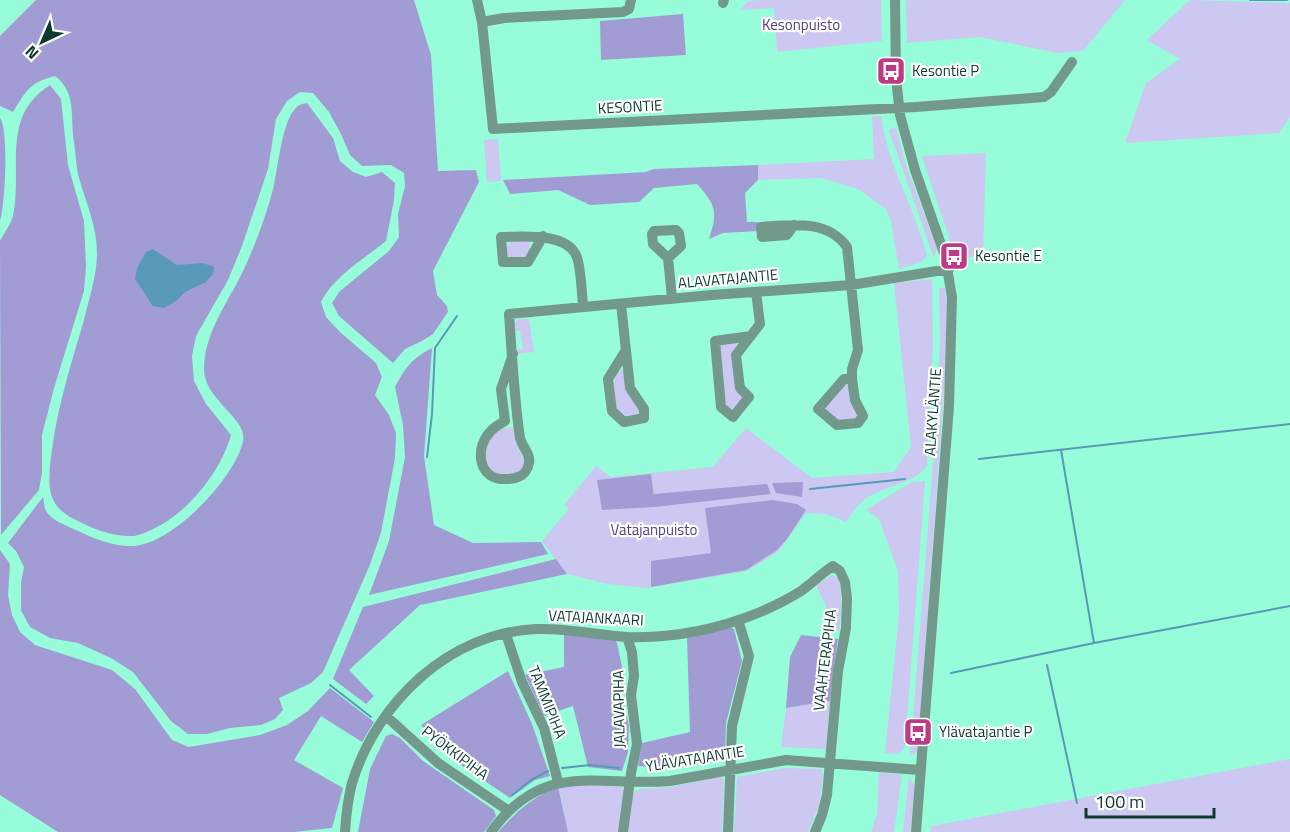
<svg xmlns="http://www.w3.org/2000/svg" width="1290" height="832" font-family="'Titillium Web',sans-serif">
	<rect width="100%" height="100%" fill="#97fcd9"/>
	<path fill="#ccc8f1" d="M760 0H881L882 41 777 52 774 8 740 10 748 1Z
		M906 0H1125L1083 51 1058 53 980 37 907 43Z
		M1190 0 1290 3V117L1279 133 1125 143 1146 83 1180 59 1147 40Z
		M872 116H881C888 167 915 207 927 256L922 262 899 269 891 221 886 209 858 189 821 178 758 180V165L874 159Z
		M896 128 905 163 937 248 934 258 889 131 890 129Z
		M498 139 501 181 487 182 484 140Z
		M986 153 983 254 962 259 954 253 922 156Z
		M530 240 529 252 524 258 508 257 506 255V248L511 242Z
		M932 279 933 344 927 465C919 481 884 487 868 497 858 504 852 512 846 522L826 514 806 513 778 552 747 571 647 588 608 584 567 574 542 541 569 509 564 505 596 466 611 477 713 467 746 428 812 478 894 472 911 447 894 283Z
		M939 288H945L947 298 945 378 918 745 917 752 910 756 935 438 940 342Z
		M519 319H529L534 352 517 354 516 350 523 349 520 331H514V323Z
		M737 343 744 398 733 410 730 409 725 403 719 344Z
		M619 370H622L624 374 626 391 639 408V415L622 416C611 404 610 384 619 370Z
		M845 384 849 386 857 414 856 419 840 421 826 410V406Z
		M510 427 515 429 517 445 525 462C519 478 507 476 492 474L484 457C490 439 490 432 510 427Z
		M925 481 905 746 902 751 896 754 885 753 899 614 898 571 879 519 866 510 912 482Z
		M832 575 838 578C843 596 841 613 839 632L816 586Z
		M830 701 826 749 781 747 786 708Z
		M1290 759V832H930L931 826Z
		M784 768 821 769 823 773 820 803 808 832H734L737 777Z
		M879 772 902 775 894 832H871L877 814Z
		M720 777 724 780 722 832H568L558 787 582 785 622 787 624 791 633 793 640 789 671 787Z
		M909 778 915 785 910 832H903Z"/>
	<path fill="#a29cd4" d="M36 0H414L431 55 438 171 476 170 479 182 433 271 437 295 447 306 448 312 433 334 422 341 405 349 393 363 339 316 332 303 340 291 389 251 399 237 398 214 405 186 404 173 391 165 362 166 350 155 341 134 329 112 313 93 300 92 287 101 276 119 268 169 242 246 228 280 196 336 192 356 194 381 206 404 231 435C221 472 186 515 151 530 146 532 140 535 134 536 116 537 98 531 82 523 65 515 53 508 50 489 48 474 51 458 53 443 59 401 72 361 84 320 89 298 97 276 97 253 97 226 86 203 79 178 76 167 76 154 74 142 70 118 77 92 55 76 30 82 26 91 13 112L0 106V36Z
		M683 14 686 55 601 60 600 21Z
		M50 85 61 99 68 165 84 221 86 267 84 291 54 388 42 435V472L39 490 1 535 0 241C4 233 11 224 13 216 23 167 0 117 50 85Z
		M307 103 333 138 340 161 353 172 366 177 382 172 395 183 394 200 386 241C364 259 334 276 321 302L326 317 340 332 376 363 382 377 375 395 389 415 396 433 395 458 381 533 369 567 323 672 311 683 279 698 283 710 275 719 261 725 230 728 207 734H188L171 721 133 672 111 658 78 643 50 638 30 627 21 610V583L24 567 16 551 8 543 43 497C44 501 44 507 46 511 51 520 67 526 76 530 92 538 115 547 133 546 172 545 236 477 243 441 248 418 203 400 204 368 205 335 223 309 238 281 251 256 262 227 270 200 278 177 280 125 295 109 298 105 301 104 307 103Z
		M0 118C9 129 5 206 0 221Z
		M758 165V180L745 193 747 222H758V231L723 233 709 239C718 212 716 205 697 184L654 188 639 202 590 205 558 190 510 194 503 180 646 172 654 169Z
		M432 348 424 456 434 525 473 543 541 542 548 554 369 595 389 541 405 457 403 425 395 387C406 367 411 359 432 348Z
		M651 474 654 497V494L767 484 771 494 654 507 602 510 597 480Z
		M803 482 802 497 776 493 772 483Z
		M773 500 797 504 806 510 787 539 776 551 746 570 651 587V561L711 553 705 508Z
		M0 550 10 564 8 595 12 615 20 632 35 645 112 670 135 689 172 740 189 747 260 735 287 725 308 711 330 688 374 722 362 742 321 716 294 760 343 788 332 828 294 832H58L0 795Z
		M556 559 567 574 420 605 349 670 374 696 366 704 333 679 363 607Z
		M729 627 734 629 742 661 726 723 725 754 723 756 658 767 638 766 642 743 690 732 687 638Z
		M564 633 615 640 617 643 624 676 622 694 629 726 628 752 622 771 588 767 573 706 544 716 525 675 564 667Z
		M801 635 838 639 830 701 786 708 790 657Z
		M508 671 532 724 550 776 535 780 510 798 458 763 421 725Z
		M392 734 400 738 423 761 494 810 496 816 484 832H358L370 769 386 736Z
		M558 787 568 832H498C515 813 533 796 558 787Z"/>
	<path fill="#5899b8" d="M153 249 177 265 203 263 214 267 213 274 206 282 185 292 176 301 164 308 153 306 135 279 137 268 146 252Z"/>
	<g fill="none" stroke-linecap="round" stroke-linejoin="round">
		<path stroke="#5899b8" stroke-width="2" d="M1250 0H1287
			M1061 450 1094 643
			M427 457 432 414 435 348 457 316
			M979 459 1290 424
			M810 489 905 479
			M1047 665 1077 803
			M951 673 1094 643 1290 606
			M330 685 371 717
			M562 768 590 765 619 768
			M512 795 531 780 548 771"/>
		<path stroke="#72998b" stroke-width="10" d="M477 0 482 22 493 129 916 107 1044 97 1051 92 1072 62
			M895 0 896 78 900 115 915 170 945 256 952 297 949 406 916 832
			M723 3 724 0
			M482 22 504 18 623 12 629 9 631 0
			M794 225 787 235 762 237 761 227C792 225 827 219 847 247L858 350 852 369V379L855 400 863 416 858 423 837 425 818 409 844 379H852
			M543 236 528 262H503L501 237C522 237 565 232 576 255 581 265 582 295 583 307
			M668 258 681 246 679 233 676 230 654 231 652 234 653 244 668 258 672 298
			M621 304 630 388 644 409V418L624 422 612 411 608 379 626 350
			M751 336 715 341 721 407 733 417 749 397 740 388 736 355 760 324 756 292
			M513 354 501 389 505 421C500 424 494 427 490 432 476 447 477 475 500 479 506 479 512 480 518 477 524 475 528 469 529 463 531 454 522 447 520 438 514 397 512 355 509 314L712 295 851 285 949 269
			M506 634 522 682 544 728 558 782
			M386 716 438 763 509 811
			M345 832C346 815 348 799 352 783 377 702 449 633 536 629 567 628 597 635 627 637 645 638 664 636 681 634 722 628 766 613 801 591 812 583 822 573 833 566L840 571 845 582 847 598 846 628 838 671 827 795 822 815 815 832
			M491 832C544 759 596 787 670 781L786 760 920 770
			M623 832 631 773 637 744 631 695 634 676 632 652 627 637
			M728 832 732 726 749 656 738 620"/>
	</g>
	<defs>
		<g id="bus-square" transform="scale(1.5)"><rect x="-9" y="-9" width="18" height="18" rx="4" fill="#bc3b84" stroke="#fff"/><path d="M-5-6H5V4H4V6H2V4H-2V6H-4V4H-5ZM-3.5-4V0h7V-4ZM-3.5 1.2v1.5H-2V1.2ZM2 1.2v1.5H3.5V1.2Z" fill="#fff"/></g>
	</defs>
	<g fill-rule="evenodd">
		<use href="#bus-square" x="891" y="71"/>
		<use href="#bus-square" x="954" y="256"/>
		<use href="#bus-square" x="918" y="732"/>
	</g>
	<g text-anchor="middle" stroke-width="4.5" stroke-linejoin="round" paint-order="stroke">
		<g font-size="15" fill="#4f4287" stroke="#fff">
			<text x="801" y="30">Kesonpuisto</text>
			<text x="654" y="535">Vatajanpuisto</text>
		</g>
		<g font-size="15" fill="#0d3a2d" stroke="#fff" text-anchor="start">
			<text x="912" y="76">Kesontie P</text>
			<text x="975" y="261">Kesontie E</text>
			<text x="939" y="737">Ylävatajantie P</text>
		</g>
		<g font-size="15" fill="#0d3a2d" stroke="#fff">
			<text transform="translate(630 107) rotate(-3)" y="5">KESONTIE</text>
			<text transform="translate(728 279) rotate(-5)" y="5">ALAVATAJANTIE</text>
			<text transform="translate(933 412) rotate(-86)" y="5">ALAKYLÄNTIE</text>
			<text transform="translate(596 618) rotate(3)" y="5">VATAJANKAARI</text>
			<text transform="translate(825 660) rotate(-83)" y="5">VAAHTERAPIHA</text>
			<text transform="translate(547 702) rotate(68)" y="5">TAMMIPIHA</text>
			<text transform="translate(619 709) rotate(-91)" y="5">JALAVAPIHA</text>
			<text transform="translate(455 753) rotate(37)" y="5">PYÖKKIPIHA</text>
			<text transform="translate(695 759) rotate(-9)" y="5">YLÄVATAJANTIE</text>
		</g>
	</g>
	<g transform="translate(42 42) rotate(224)" stroke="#ffffff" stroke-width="4.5" paint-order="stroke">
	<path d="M0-4.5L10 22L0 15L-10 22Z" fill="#0d3a2d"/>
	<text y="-9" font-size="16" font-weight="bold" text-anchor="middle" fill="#0d3a2d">N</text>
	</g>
	<path d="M1086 808v9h128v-9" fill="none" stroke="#0d3a2d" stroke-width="3"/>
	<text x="1095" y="808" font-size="18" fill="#0d3a2d" stroke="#ffffff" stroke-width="4.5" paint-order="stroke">100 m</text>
</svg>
